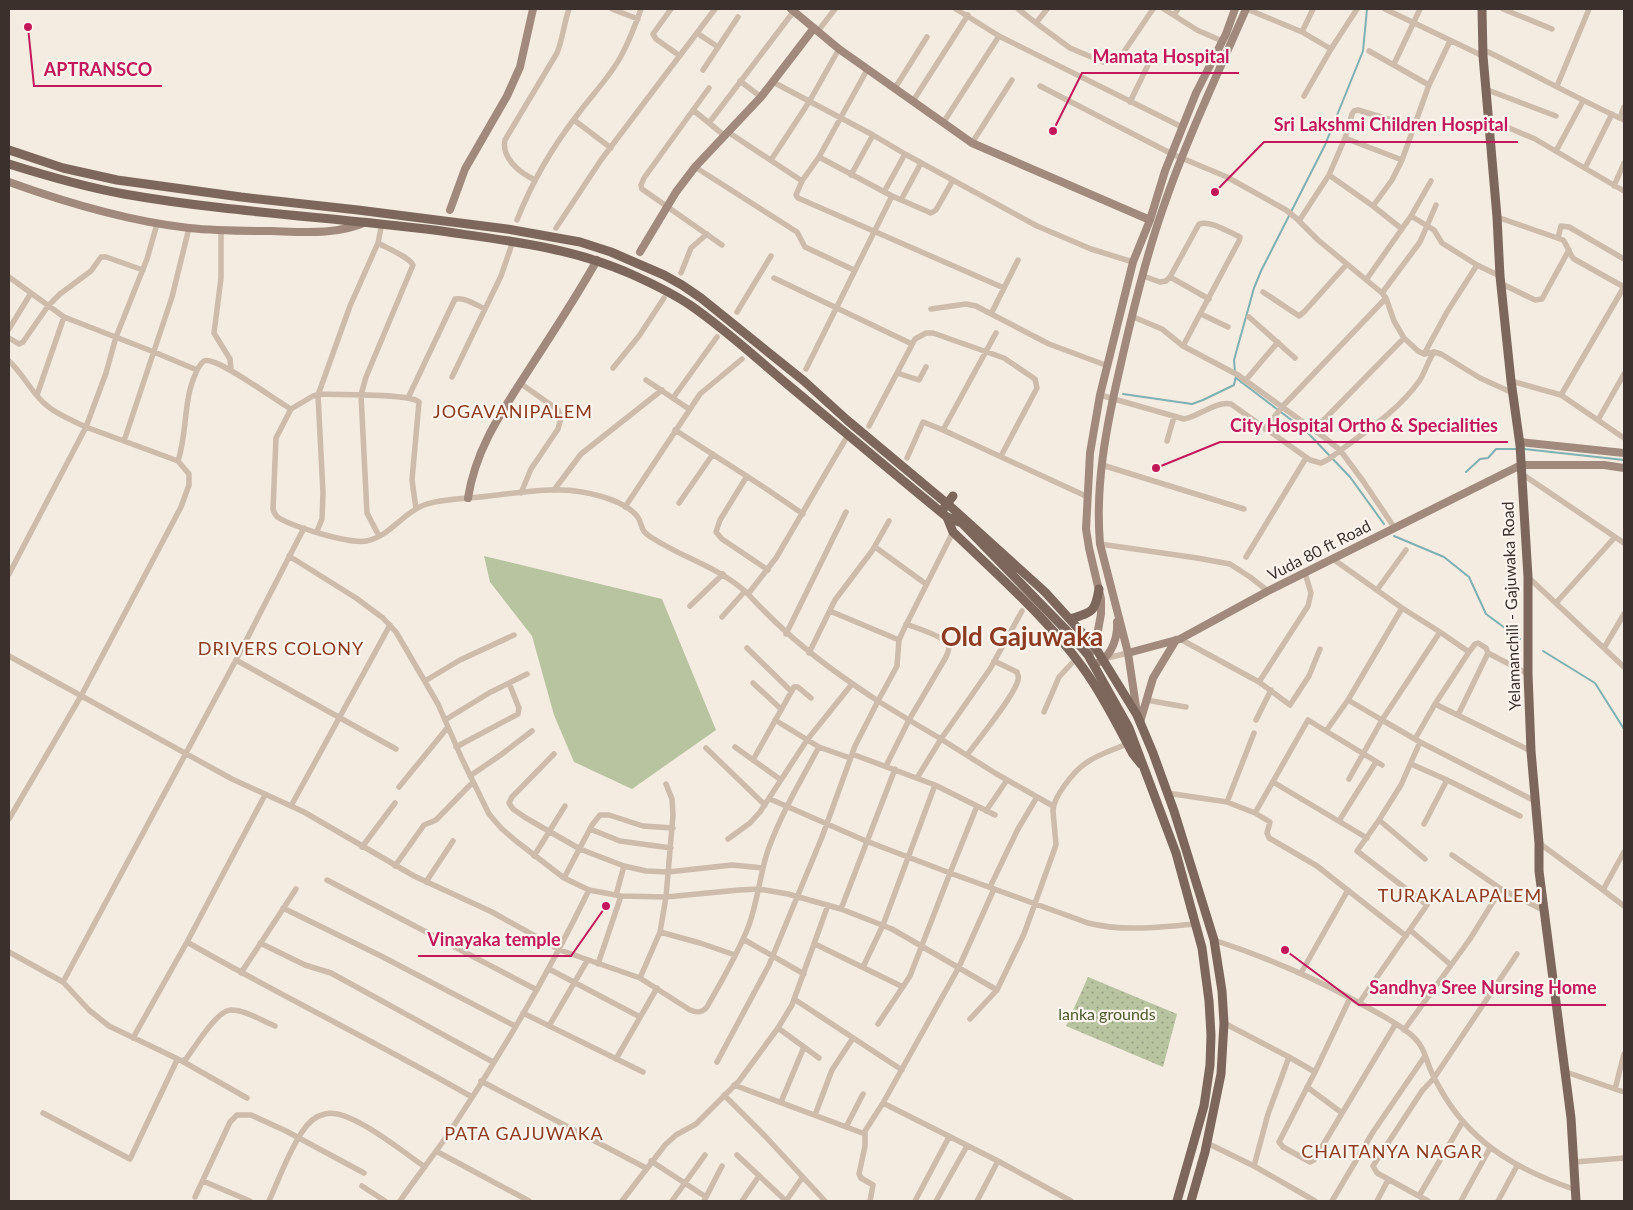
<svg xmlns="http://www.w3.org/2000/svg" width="1633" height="1210" font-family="Lato,sans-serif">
	<defs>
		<pattern id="park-dots" width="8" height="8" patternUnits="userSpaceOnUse" patternTransform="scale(1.25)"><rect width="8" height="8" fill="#b8c4a0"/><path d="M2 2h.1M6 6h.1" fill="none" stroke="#97a083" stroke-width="1.8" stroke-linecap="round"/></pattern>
	</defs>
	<rect width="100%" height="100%" fill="#f4ebe1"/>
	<path fill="#b8c4a0" d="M484 556 662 599 716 730 632 789 574 762 554 715 532 636 490 582Z"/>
	<path fill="url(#park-dots)" d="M1088 977 1177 1014 1163 1067 1066 1026Z"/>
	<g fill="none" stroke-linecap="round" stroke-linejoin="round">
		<path stroke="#7fb0b2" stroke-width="2" d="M1235 372 1234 360 1254 288 1261 271 1325 145 1363 51 1367 9
			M1236 378 1306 431 1350 477 1384 524
			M1123 394 1192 404 1203 400 1234 385 1236 376
			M1524 449 1624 460
			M1466 472 1480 459 1488 458 1496 449H1516
			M1394 536 1444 557 1469 577 1486 614 1520 639
			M1543 651 1595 683 1624 729"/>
		<path stroke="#cdbbac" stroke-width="5.5" d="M612 9 638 19
			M671 9 653 34 656 39 680 56
			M956 9 999 36 1182 127
			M1018 9 1036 23
			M1047 9 1036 23 1070 48 1103 62 1143 61 1147 62 1148 65 1130 102
			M1164 9 1197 30 1222 41
			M1247 9 1302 32 1313 9
			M1385 9 1483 56
			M1503 9 1552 29
			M1174 15 1178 9
			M818 31 835 9
			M1302 32 1331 49
			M697 33 718 47
			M1482 49C1530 72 1576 98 1624 120
			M1369 51 1429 85
			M1117 62 1153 9
			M1394 64 1420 9
			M703 70 738 17
			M740 81 761 97
			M773 82 873 135 905 154 1037 226 1091 249 1133 262
			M1040 86 1172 154 1227 177 1286 210 1296 218 1318 240 1382 293 1386 298 1394 321 1404 338 1418 351 1424 354 1434 352 1441 354 1480 378 1513 393
			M1557 86 1589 9
			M709 88 644 178 641 185 642 189 722 245
			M895 88 927 37
			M1485 89 1556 116
			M1304 96 1331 49 1357 9
			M913 101 968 15
			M693 110 725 136
			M1620 118 1624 107
			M1488 119 1535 139 1624 191
			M574 120 611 148
			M709 123 794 11
			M943 123 999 36
			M728 132 802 181 819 157 892 196 806 369
			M1345 138 1402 160
			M972 143 1012 80
			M1556 151 1583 101
			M819 157 867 70
			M771 160 809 102 839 49
			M695 167 797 232 805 247 854 270
			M1585 168 1612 114
			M851 175 873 135
			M1329 175 1373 206 1402 229
			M535 180C520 173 501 158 505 140L557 53C563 38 564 23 569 9
			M802 181 796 195 798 198 1004 288
			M1614 186 1624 163
			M884 192 905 154
			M892 196 931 213 936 210 953 180
			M901 200 921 163
			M1373 206 1392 180 1402 160 1429 85 1450 41
			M1411 216 1434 230 1442 243 1477 265 1500 276
			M1497 217 1563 240C1568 246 1569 254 1574 259L1624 287
			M517 220C532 182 553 146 578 114 592 95 608 79 620 58 629 42 635 26 641 9
			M1299 221 1329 175 1345 138 1352 114 1354 111 1358 110 1414 127
			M556 228 601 160 715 9
			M221 231V278L214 333 230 359 231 370
			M1558 238 1561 226 1569 227 1624 259
			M378 243C387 248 409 257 413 265L366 377 361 395 367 513 379 536
			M681 273 691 248 707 234
			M1143 276 1160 282 1166 281 1170 277 1199 224C1211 220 1228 232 1240 237L1239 241 1183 346 1238 375 1325 438 1340 450 1363 481 1394 527
			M9 277 64 317 154 352 197 370
			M1170 277 1209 299
			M774 278 912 344
			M1366 280 1411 216 1431 181
			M1500 283 1535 300 1542 299 1569 250
			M1263 292 1299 316 1304 312 1347 264
			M1382 293 1420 242 1436 205
			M931 309 966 304 976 306 1049 344 1108 366
			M737 312 771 256
			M991 314 1018 260
			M1201 314 1228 327
			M1131 316 1162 329 1183 346
			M1249 317 1295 358
			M9 329 31 293
			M9 338 19 344 23 342 48 306 60 294 91 271 101 257H106L143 270
			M1424 354 1447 312 1477 265
			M9 361C21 372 28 386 39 398 51 412 69 419 86 427L106 373 116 337 147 259 157 224
			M613 368 639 336 664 298
			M897 373 919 380 926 367
			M452 377 501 276 513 241
			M646 380 689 409
			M1245 381 1278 342
			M1511 381 1561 395 1624 438
			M520 383 558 410 561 418 558 429 531 469 521 493
			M37 395 64 317
			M1100 395 1184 419C1200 416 1215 401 1231 404L1310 460 1321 463 1329 459C1360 435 1397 413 1420 380 1425 372 1428 361 1434 352
			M1561 395 1624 287
			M408 398 455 299C465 297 476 305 485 309
			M673 398 717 337
			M291 409 276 438 273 509C274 513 275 516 279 518 294 527 349 544 366 541 391 536 402 513 424 505 441 499 461 499 480 497 513 494 548 486 582 492 599 495 625 502 637 516 645 527 637 529 654 539 685 559 721 568 748 594L776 558 848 435
			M1598 420 1624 374
			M869 426 915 339 926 333H933L1004 358 1035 379 1037 388 1001 456
			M1265 429 1282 407 1386 298
			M1315 429 1404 338
			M675 430 765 488 803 514
			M943 430 996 333
			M124 441 172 297 189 228
			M1167 441 1174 417
			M907 458 923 422 943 430 1088 497
			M178 461C185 439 184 422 188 400 189 391 196 366 204 361 216 355 277 402 291 409L313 396 321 394C338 395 409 393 419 402L412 480 416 509
			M1102 465 1244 509
			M1522 474 1624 543
			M747 476 720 520 716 532 722 539 768 570
			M554 490 581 454 662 390
			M679 503 713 454
			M625 507 700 394 742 359
			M317 531 322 519 323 493 318 395 350 306 378 243 382 223
			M1100 544 1197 558 1230 564 1250 577 1268 591
			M875 547 926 584
			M289 556 356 598 383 618 396 632 438 704 462 759 489 814 501 828 516 841 564 878 589 890 621 896 666 897 739 890 759 889 788 894 841 909 892 929 997 990
			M1246 557 1306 458
			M1333 559 1402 608
			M9 574 86 427 178 461 189 474V485L181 507 81 696 9 819
			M1528 577 1624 667
			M1377 590 1406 550
			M1556 603 1615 537
			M690 606 723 574
			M830 611 899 640
			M722 617 745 591
			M906 624C916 628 940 635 946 642 951 647 948 652 946 657L909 720 878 701 897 666 899 640 904 629 953 532
			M1440 632 1469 652 1435 704 1531 751
			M786 634 846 512
			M1180 639 1259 682 1290 705 1309 676 1320 649
			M747 648 791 691
			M1604 648 1624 614
			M809 653 835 600 872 551 889 521
			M1488 653 1528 674
			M9 656 232 779 304 812 414 876 492 912 560 950 640 978 690 1010C697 1013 702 1013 707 1007 722 980 738 954 749 925 758 900 760 874 768 850 781 814 801 780 819 747
			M1103 659 1128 653
			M236 660 396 749
			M425 681 460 660 514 635
			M1259 682 1308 606 1311 593 1305 573
			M753 683 781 709
			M1146 700 1186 707
			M1348 700 1382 720 1349 779
			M1044 712 1059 677 1072 663
			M1458 715 1488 653 1486 648 1478 643 1475 644 1469 652
			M445 720 489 693 527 674
			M775 720 819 747 850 758
			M1256 720 1271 690
			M1326 731 1382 765
			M1415 739 1435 704
			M1420 742 1401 785 1379 820 1425 859
			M456 747 518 714 519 708 509 683
			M735 747 781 780
			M706 748 765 805
			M554 754 512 797 509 803 513 809 526 818 580 849 624 866 646 871 668 872 732 865 763 868
			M852 754 935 785 995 815
			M967 755C978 740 1015 695 1018 680 1019 676 1018 676 1017 672L994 661
			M753 760 794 687H798L811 698
			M1411 764 1447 780 1520 816
			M886 766 909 720 941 739 990 669 1022 611
			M470 776 502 754 532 731
			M917 778 941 739 995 773 1053 806
			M1273 782 1367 838
			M399 787 448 727
			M1167 793 1227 802 1255 813
			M770 799 866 841 950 873 977 806
			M1227 802 1254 733
			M291 806 390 625
			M986 811 1007 780
			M1339 821 1376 762
			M1424 824 1447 780
			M590 829 620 841 671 848
			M728 839 750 823 760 812 807 740 852 684
			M1539 843 1603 890 1624 852
			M362 847 395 803
			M1452 855 1501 889
			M534 856 565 806
			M395 866 424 825 436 820 473 782
			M564 878 592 825 600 815H609L643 826 673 828
			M327 880 537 990
			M426 882 453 841
			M990 887 1018 829 1037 797
			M994 889 959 967 883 1103 998 1161 1071 1201
			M1603 890 1624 906
			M616 895 624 866
			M283 908 381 956 515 1026
			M841 909 895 769
			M1410 930 1451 965
			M660 932 700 943 735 955
			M1406 936 1317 866 1269 838 1267 833 1270 822 1255 813 1308 720 1326 731 1348 700 1402 608 1440 632 1382 720 1420 742 1535 801
			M743 939 804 974
			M1214 940C1262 956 1306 974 1350 998L1315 1072 1289 1057 1268 1114 1254 1166 1315 1201
			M187 942C281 996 378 1043 472 1097
			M260 943 305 965 331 973 351 984 493 1062
			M815 944 903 987
			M9 952 63 982 236 660 304 528
			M598 964 621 896
			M863 967 883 925 935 785
			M549 969 640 1017
			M241 973 296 889
			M1301 973 1348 890
			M640 978 660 932 666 897 673 815 672 799 666 784
			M63 982 89 1010 109 1026 182 1061 186 1059C195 1047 217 1010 231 1010 246 1010 262 1021 275 1026
			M1350 998C1368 1008 1407 1027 1418 1042 1424 1049 1426 1058 1429 1066 1433 1077 1439 1087 1445 1097 1476 1147 1521 1171 1576 1190
			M794 999 902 1070
			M1359 1003 1427 905 1357 851 1379 820
			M523 1013 643 1072
			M970 1019 997 990 1024 934 1056 845 1053 811C1053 797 1074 771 1086 763 1097 755 1110 751 1122 746
			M1224 1023 1289 1057
			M878 1024 910 976 950 873 1088 923C1123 932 1159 927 1195 924
			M549 1026 587 961
			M778 1028 819 1058
			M1404 1030 1470 939 1501 889 1543 910
			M133 1038 187 942 265 795
			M616 1059 657 988
			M182 1061 247 1098
			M717 1062 769 965 822 837 855 746 878 701C828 668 789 639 748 594
			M1315 1072 1279 1142 1283 1147 1310 1162 1314 1160 1395 1025
			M1566 1072 1624 1092
			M481 1081 646 1168
			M734 1085 865 1134
			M1307 1087 1342 1113
			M1615 1089 1624 1054
			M724 1095 765 1136 825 1201
			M781 1102 804 1047
			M43 1113 130 1159 177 1060
			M815 1115 832 1070 853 1038
			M846 1127 863 1094
			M1207 1143 1254 1166
			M436 1151 529 1201
			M737 1155 786 1201
			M651 1161 706 1197
			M1575 1162 1624 1158
			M203 1181 250 1201
			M362 1186 385 1201
			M1419 1196 1463 1121
			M195 1197 230 1122 237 1115H251L286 1131 364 1173
			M269 1201C279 1179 288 1153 302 1132 307 1124 315 1116 325 1114 349 1107 404 1153 425 1167
			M400 1201C416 1178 433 1156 449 1133 501 1055 548 974 589 890
			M622 1201 665 1145 676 1135 696 1124 739 1081 778 1028 792 1005 828 905
			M672 1201 705 1155
			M704 1201 722 1166
			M742 1201 759 1176
			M786 1201 802 1178
			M870 1201 873 1185 861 1178 859 1174 865 1146V1131L883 1103
			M915 1201 949 1137
			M936 1201 967 1146
			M977 1201 998 1161
			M1332 1201 1373 1132 1425 1056
			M1377 1201 1388 1180
			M1428 1201 1377 1173 1373 1166 1422 1091 1434 1078 1517 954
			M1461 1201 1490 1148
			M1498 1201 1517 1166"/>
		<path stroke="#a18a7d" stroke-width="8" d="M791 9 839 49 972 143 1150 220
			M9 182C67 203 127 221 189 228 217 231 245 231 272 231 304 232 337 235 366 222
			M450 210 465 169 507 96 520 67 533 9
			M640 252 676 192 695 167 761 97 814 28
			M1520 442 1624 453
			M468 498C476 448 501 413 528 371 551 335 576 298 597 260
			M1128 653 1180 639 1268 591 1521 465H1604L1624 468
			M1088 655 1095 647 1101 614V599L1089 548 1086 529 1090 453 1100 395 1133 262 1150 220 1165 171 1196 93 1226 34 1235 9
			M1099 662C1112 655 1118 637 1117 622
			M1137 713 1128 653 1100 544C1095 486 1106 428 1119 372 1131 318 1144 263 1162 211 1185 143 1217 75 1246 9
			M1140 722 1153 678 1176 640"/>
		<path stroke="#7d675c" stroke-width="9" d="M1482 9 1483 56 1497 217 1500 276 1511 381 1520 445 1528 577V674L1531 751 1539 843V871L1571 1118 1576 1201
			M9 150 63 168 117 180 241 197 358 210 507 229 580 242 611 252 664 275 682 285 701 298 804 381 847 420 951 507 1045 592 1095 647 1137 715 1153 753 1174 811 1214 940 1222 991 1224 1023 1221 1074 1205 1152 1191 1201
			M9 164C47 176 85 187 124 194 226 212 331 217 434 230 501 240 568 246 631 274 651 283 672 293 690 305 725 329 755 357 787 384 840 428 893 473 947 517L962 523 1071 635 1088 655 1129 728 1176 853 1202 948 1209 1001 1211 1035 1210 1065 1204 1106 1177 1201
			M944 508 953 496
			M947 517 953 532C1000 577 1056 626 1092 681 1107 704 1120 730 1133 754L1141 764
			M1070 619C1092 612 1095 613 1099 589"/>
	</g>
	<g text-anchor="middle" stroke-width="4.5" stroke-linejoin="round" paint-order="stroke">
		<g font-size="16" fill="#3b302b" stroke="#fbf5ee">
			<text transform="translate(1319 550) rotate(-27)" y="6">Vuda 80 ft Road</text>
			<text transform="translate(1511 606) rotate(-92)" y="6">Yelamanchili - Gajuwaka Road</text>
		</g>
		<g font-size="16" fill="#4a5a2e" stroke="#fbf5ee">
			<text x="1107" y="1020">lanka grounds</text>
		</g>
		<g font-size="18" letter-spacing="1" fill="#8c3b22" stroke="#fbf5ee">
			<text x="513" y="418">JOGAVANIPALEM</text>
			<text x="281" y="655">DRIVERS COLONY</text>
			<text x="1460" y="902">TURAKALAPALEM</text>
			<text x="524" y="1140">PATA GAJUWAKA</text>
			<text x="1392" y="1158">CHAITANYA NAGAR</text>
		</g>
		<g font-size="26" font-weight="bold" fill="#8c3b22" stroke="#fbf5ee">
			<text x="1022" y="646">Old Gajuwaka</text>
		</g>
	</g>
	<path fill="none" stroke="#c2185b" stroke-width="2" d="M1053 131L1082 73H1239M28 27L34 86H162M1215 192L1264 142H1518M1156 468L1220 442H1508M606 906L571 956H418M1285 950L1359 1005H1606"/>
	<g fill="#c2185b" stroke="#fbf5ee" stroke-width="2">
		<circle cx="1053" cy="131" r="5"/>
		<circle cx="28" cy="27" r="5"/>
		<circle cx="1215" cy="192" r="5"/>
		<circle cx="1156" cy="468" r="5"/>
		<circle cx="606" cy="906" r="5"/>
		<circle cx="1285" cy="950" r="5"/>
	</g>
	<g font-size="18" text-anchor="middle" font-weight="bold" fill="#c2185b" stroke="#fbf5ee" stroke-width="4.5" stroke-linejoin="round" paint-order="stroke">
		<text x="1161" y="63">Mamata Hospital</text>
		<text x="98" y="76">APTRANSCO</text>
		<text x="1391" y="131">Sri Lakshmi Children Hospital</text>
		<text x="1364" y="432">City Hospital Ortho &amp; Specialities</text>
		<text x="494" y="946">Vinayaka temple</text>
		<text x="1483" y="994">Sandhya Sree Nursing Home</text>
	</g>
	<rect width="1633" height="1210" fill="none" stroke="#3b302b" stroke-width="20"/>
</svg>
